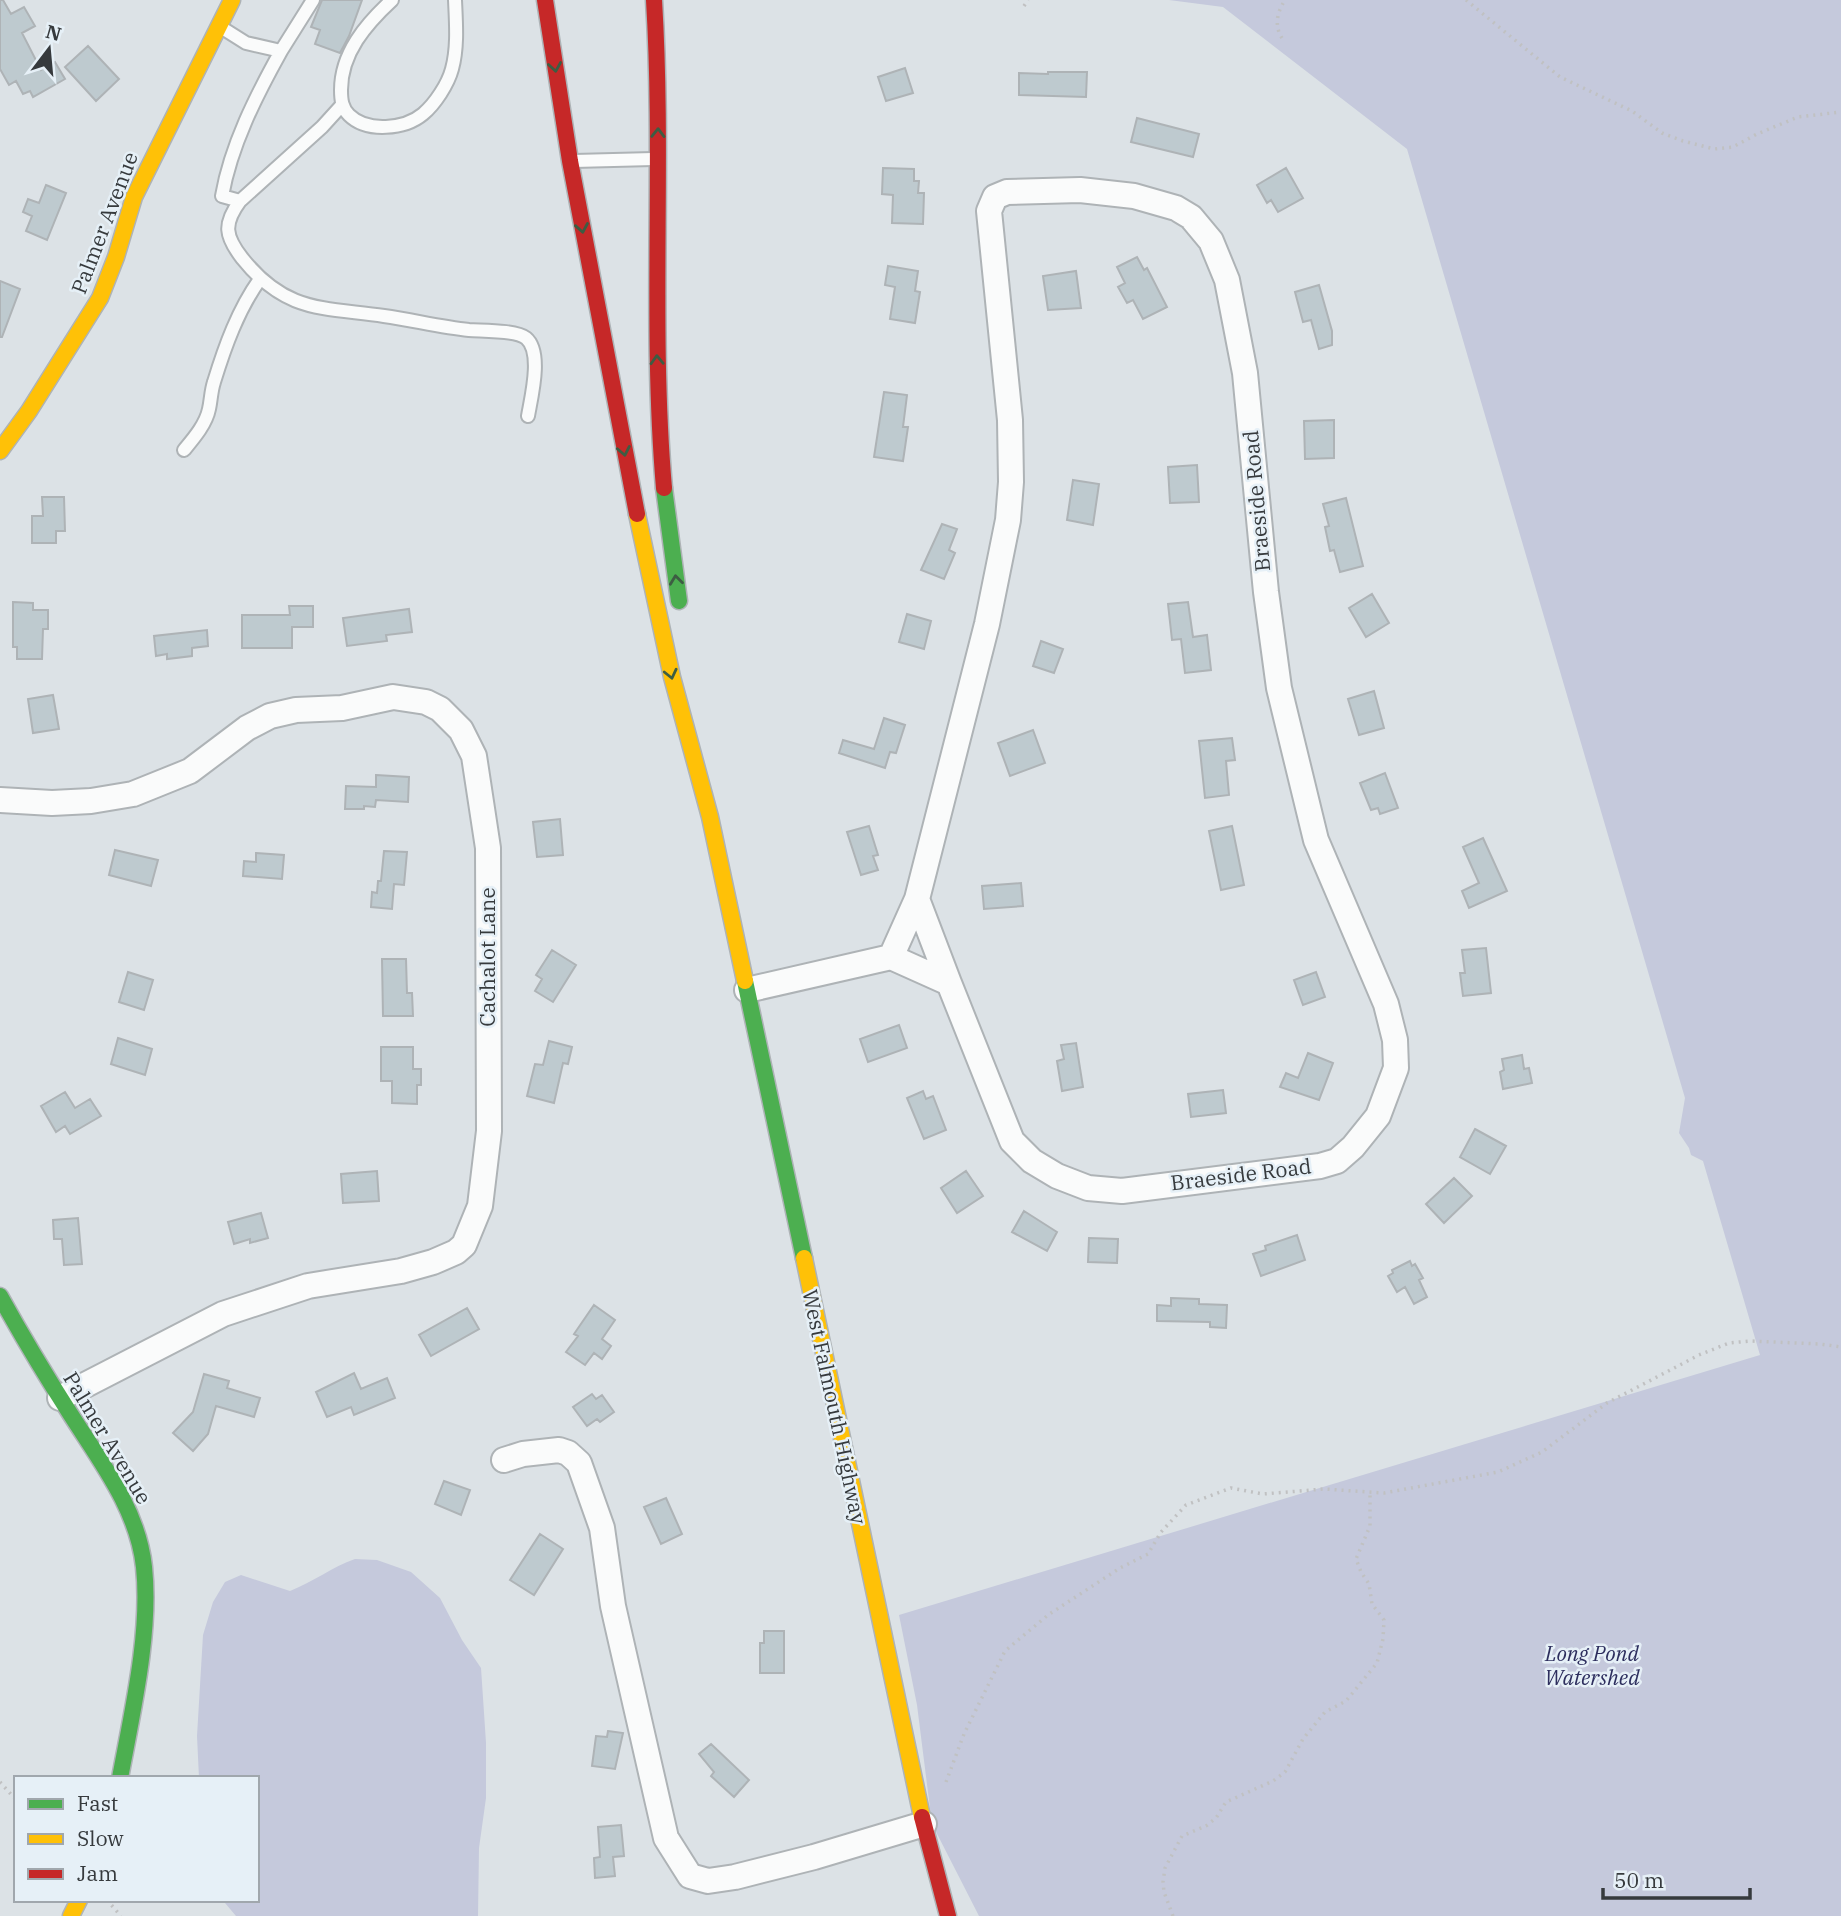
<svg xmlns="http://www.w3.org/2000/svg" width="1841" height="1916" font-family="'IBM Plex Serif',serif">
	<rect width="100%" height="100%" fill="#dce2e6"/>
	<path fill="#c5c9dc" d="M1169 0H1841V1916H979L932 1824 917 1705 899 1615 1760 1355 1703 1161 1691 1155 1689 1148 1679 1133 1685 1098 1407 149 1223 7Z
		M355 1559 377 1560 411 1572 440 1598 462 1640 481 1668 486 1743V1798L479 1848 478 1916H236L225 1903 224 1900H257V1778H199L197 1736 203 1635 213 1602 225 1582 241 1575 290 1591C313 1582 332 1567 355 1559Z"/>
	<path fill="#becacf" stroke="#aeb3b6" stroke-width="2" d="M0 0H3L11 14 24 7 35 26 22 33 41 70 55 62 65 79 33 97 30 91 23 94 16 81 9 85 0 69Z
		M322 0H362L349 36 340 53 315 44 320 30 311 27Z
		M88 46 119 79 96 101 65 67Z
		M905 68 913 93 886 101 878 77Z
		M1048 72H1087L1086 97 1019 95V73L1048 74Z
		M1137 118 1199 134 1193 157 1131 142Z
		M883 168 914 169V181H919L918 193H924L923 224 892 223 893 195 882 194Z
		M1286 168 1303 198 1278 212 1271 200 1267 203 1257 185Z
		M46 185 66 193 47 240 26 231 32 216 23 212 28 199 39 203Z
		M1137 257 1144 270 1147 268 1167 307 1143 319 1133 300 1127 303 1118 287 1125 283 1117 267Z
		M888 266 918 271 915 291 920 292 915 323 890 319 895 287 885 285Z
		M1076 271 1081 308 1048 310 1043 276Z
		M0 281 20 289 2 337H0Z
		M1319 285 1332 331V345L1319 349 1311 320 1303 322 1295 292Z
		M884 392 907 395 903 427H908L903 461 874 457Z
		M1334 420V458L1305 459 1304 421Z
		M1197 465 1199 502 1170 503 1168 467Z
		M1073 480 1099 484 1093 525 1067 520Z
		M42 497H64L65 531H56V543H32V516H43Z
		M1346 498 1363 566 1340 572 1334 550 1330 551 1325 527 1329 526 1323 504Z
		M942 524 957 529 949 550 955 553 944 579 921 570Z
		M1372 594 1389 623 1366 637 1349 608Z
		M13 602 33 603V610H48V629H43L42 659H17V647H13Z
		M1188 602 1193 637 1207 635 1211 670 1185 673 1181 639 1172 640 1168 604Z
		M289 606H313V627H292V648H242V615H290Z
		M409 609 412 632 386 635 387 641 347 646 343 618Z
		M907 614 931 621 924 649 899 642Z
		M207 630 208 646 192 648V656L167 659V654L156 656 154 636Z
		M1041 641 1063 649 1054 673 1033 666Z
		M1374 691 1384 728 1359 735 1348 699Z
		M53 695 59 729 33 733 28 699Z
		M884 718 905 725 896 753 890 752 885 768 839 753 843 740 874 749Z
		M1033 730 1045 763 1010 776 998 743Z
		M1232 738 1235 760 1226 761 1229 795 1205 798 1199 741Z
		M1385 773 1398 808 1380 814 1378 808 1371 810 1360 783Z
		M376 775 409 777 408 802 376 800 375 807 364 806V809H345L346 786 376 787Z
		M560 819 563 855 537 857 533 822Z
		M869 826 878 855 873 856 878 870 861 875 847 832Z
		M1232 826 1244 885 1221 890 1209 831Z
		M1483 838 1507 891 1469 908 1462 891 1479 883 1463 847Z
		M115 850 158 860 151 886 109 875Z
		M384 851 407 852 404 885 394 884 392 909 371 907 372 892 377 893 378 881H381Z
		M256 853 284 855 282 879 243 876 244 861 256 862Z
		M1021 883 1023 906 984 909 982 886Z
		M1486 948 1491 993 1463 996 1460 973H1465L1462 950Z
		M552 950 576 965 553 1002 535 991 542 979 536 975Z
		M382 959H406L407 993H412L413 1016H383Z
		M128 972 153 980 144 1010 119 1002Z
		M1316 972 1325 997 1303 1005 1294 980Z
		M899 1025 907 1048 868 1062 860 1039Z
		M118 1038 152 1049 145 1075 111 1064Z
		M549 1041 572 1047 568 1064 563 1063 554 1103 527 1096 535 1064 543 1065Z
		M1076 1043 1083 1087 1062 1091 1057 1061 1064 1059 1061 1045Z
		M381 1047H413V1069H421V1085H417V1104L392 1103V1081H381Z
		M1308 1053 1333 1063 1319 1100 1280 1087 1286 1073 1298 1078Z
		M1522 1055 1524 1069 1529 1068 1532 1083 1503 1089 1500 1072 1504 1070 1502 1059Z
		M1223 1090 1226 1113 1191 1117 1188 1094Z
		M923 1091 926 1099 933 1096 946 1130 924 1139 907 1098Z
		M65 1092 75 1108 90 1099 101 1116 70 1134 65 1126 56 1132 41 1106Z
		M1475 1129 1506 1146 1490 1174 1460 1157Z
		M377 1171 379 1201 343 1203 341 1174Z
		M966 1171 983 1196 957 1213 941 1188Z
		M1454 1178 1472 1196 1444 1223 1426 1204Z
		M1024 1211 1057 1232 1047 1251 1012 1232Z
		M261 1213 268 1238 250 1243V1239L234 1244 228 1222Z
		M78 1218 82 1264 64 1265 62 1239H54L53 1220Z
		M1297 1235 1305 1260 1261 1276 1253 1254 1266 1250 1265 1246Z
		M1089 1238 1118 1239 1117 1263 1088 1262Z
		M1410 1261 1412 1266 1415 1264 1423 1278 1419 1280 1427 1297 1414 1304 1405 1287 1397 1292 1388 1276 1393 1273 1392 1270Z
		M1171 1298 1199 1299V1304L1227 1305 1226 1328 1210 1327V1322L1157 1321V1305L1171 1306Z
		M594 1305 615 1320 602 1339 611 1346 602 1359 594 1353 585 1365 566 1352 578 1336 574 1334Z
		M467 1308 479 1329 431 1356 419 1335Z
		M354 1373 361 1389 387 1378 395 1398 354 1415 351 1407 327 1417 316 1392Z
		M204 1374 229 1381 227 1388 260 1398 254 1417 216 1406 208 1434 193 1451 173 1433 193 1412Z
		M592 1394 596 1399 602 1395 614 1412 600 1422 597 1419 587 1426 573 1407Z
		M444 1481 470 1490 461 1515 435 1504Z
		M666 1498 682 1534 661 1544 644 1507Z
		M540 1534 563 1549 534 1595 510 1580Z
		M764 1631H784V1673H760V1643H764Z
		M608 1731 623 1733 615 1769 592 1766 596 1736 607 1737Z
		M711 1744 749 1780 734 1797 711 1776 714 1772 699 1754Z
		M621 1825 624 1856 613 1857 615 1876 595 1878 594 1858 600 1857 598 1827Z"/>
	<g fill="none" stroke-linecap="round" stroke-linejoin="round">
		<g stroke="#aeb3b6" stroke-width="16">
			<path id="lane" d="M392 0C366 24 341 53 341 90 341 100 342 108 349 115 367 133 405 129 423 114 435 104 448 84 452 69 458 47 456 23 455 0
				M219 26 246 43 281 51C256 96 231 145 222 196L240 201C223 224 225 236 242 258 286 313 322 307 384 316 413 320 440 327 469 330 482 331 516 330 526 338 543 352 531 398 528 416
				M281 51 313 0
				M574 161 653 159
				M240 201 322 127 342 105
				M184 450C194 438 206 424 209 409 211 400 211 391 214 382 225 346 238 310 260 279"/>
		</g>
		<g stroke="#aeb3b6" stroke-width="28">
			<path id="street" d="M0 800 52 803 91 801 133 794 190 771 247 728 270 716 296 710 342 708 393 697 426 702 440 709 461 730 474 756 488 848 489 1131 480 1206 464 1245 456 1252 433 1262 401 1271 308 1286 223 1314 60 1398
				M891 957 917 899
				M747 990 891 957 949 983 1012 1141 1032 1161 1057 1176 1088 1188 1122 1191 1320 1166 1337 1161 1353 1147 1378 1116 1396 1068 1395 1040 1386 1004 1316 840 1279 688 1266 592 1245 373 1227 280 1211 241 1191 217 1176 208 1134 196 1080 190 1007 192 995 197 989 211 1010 420 1011 482 1008 520 987 624 917 899 949 983
				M504 1460 523 1454 559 1450 568 1453 579 1463 602 1528 613 1606 666 1838 690 1876 708 1881 735 1877 814 1857 924 1824"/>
		</g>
		<g stroke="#aeb3b6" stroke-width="19">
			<path id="fast" d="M664 488 679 601
				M745 981 804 1258
				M0 1296C22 1336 46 1376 71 1415 101 1462 138 1510 144 1567 151 1633 132 1713 120 1778"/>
		</g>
		<g stroke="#aeb3b6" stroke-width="19">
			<path id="slow" d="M0 451 29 411 100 298 116 257 134 197 232 0
				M637 514 672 677 710 817 745 981
				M804 1258 922 1817
				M71 1916 79 1900"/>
		</g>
		<g stroke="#aeb3b6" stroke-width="19">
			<path id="jam" d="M545 0 570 161 637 514
				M654 0C664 163 650 326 664 488
				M922 1817 948 1916"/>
		</g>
		<path stroke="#c0c1c2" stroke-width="3.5" stroke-dasharray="2 5" stroke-linecap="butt" d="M1466 0 1560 77 1632 111 1662 133 1683 141 1714 149 1733 147 1757 134 1798 117 1841 112
			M1024 6 1028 0
			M1282 38C1274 26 1277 12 1285 0
			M0 1782 16 1800
			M946 1782 964 1734 1005 1651 1048 1615 1120 1568 1148 1554 1161 1532 1186 1505 1231 1488 1263 1494 1324 1489 1384 1493 1498 1472 1542 1452 1607 1403 1699 1355 1729 1343 1750 1341 1820 1344 1841 1347
			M107 1900 121 1916
			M1173 1916 1164 1892 1163 1882 1165 1868 1182 1836 1206 1826 1216 1818 1226 1802 1273 1781 1285 1772 1303 1739 1325 1712 1346 1701 1377 1663 1383 1639 1384 1620 1372 1604 1369 1584 1361 1572 1356 1559 1370 1526V1494"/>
		<use href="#lane" stroke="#fafbfb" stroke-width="12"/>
		<use href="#street" stroke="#fafbfb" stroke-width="24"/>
		<use href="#fast" stroke="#4caf50" stroke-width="16"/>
		<use href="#slow" stroke="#ffc107" stroke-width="16"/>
		<use href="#jam" stroke="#c62828" stroke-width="16"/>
	</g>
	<defs><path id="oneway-chevron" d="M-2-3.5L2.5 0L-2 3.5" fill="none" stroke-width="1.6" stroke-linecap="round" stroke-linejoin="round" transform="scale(1.75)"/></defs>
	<g stroke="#3d5d43">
		<use href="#oneway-chevron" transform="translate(555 67) rotate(81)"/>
		<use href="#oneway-chevron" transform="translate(658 133) rotate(-89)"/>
		<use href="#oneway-chevron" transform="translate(582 228) rotate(80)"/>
		<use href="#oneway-chevron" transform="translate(657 360) rotate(-92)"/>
		<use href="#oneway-chevron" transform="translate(624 451) rotate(79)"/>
		<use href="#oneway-chevron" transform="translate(676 580) rotate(-97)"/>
		<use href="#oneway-chevron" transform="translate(671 674) rotate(77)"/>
	</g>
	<g text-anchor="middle" stroke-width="5" stroke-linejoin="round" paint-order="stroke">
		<g font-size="21" fill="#363a3d" stroke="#e6f0f7">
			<text transform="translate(105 223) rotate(-69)" y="7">Palmer Avenue</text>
			<text transform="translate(1257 501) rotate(-95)" y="7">Braeside Road</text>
			<text transform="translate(488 957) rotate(-90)" y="7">Cachalot Lane</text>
			<text transform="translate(1241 1175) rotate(-7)" y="7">Braeside Road</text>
			<text transform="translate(834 1407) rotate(78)" y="7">West Falmouth Highway</text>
			<text transform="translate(107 1438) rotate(59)" y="7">Palmer Avenue</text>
		</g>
		<g font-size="21" font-style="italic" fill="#2d2e5e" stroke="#e6f0f7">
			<text x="1592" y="1661">Long Pond<tspan x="1592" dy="24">Watershed</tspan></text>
		</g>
	</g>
	<rect x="14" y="1776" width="245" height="126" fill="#e6f0f7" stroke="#a0a7ad" stroke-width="2"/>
	<rect x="28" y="1799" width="35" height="10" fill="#4caf50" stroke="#a0a7ad" stroke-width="2"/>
	<text x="77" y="1811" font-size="21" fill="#363a3d">Fast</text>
	<rect x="28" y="1834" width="35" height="10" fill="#ffc107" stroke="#a0a7ad" stroke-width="2"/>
	<text x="77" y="1846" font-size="21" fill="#363a3d">Slow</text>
	<rect x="28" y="1869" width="35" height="10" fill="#c62828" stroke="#a0a7ad" stroke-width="2"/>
	<text x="77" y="1881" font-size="21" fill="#363a3d">Jam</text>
	<g transform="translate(49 49) rotate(16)" stroke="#e6f0f7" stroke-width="5" paint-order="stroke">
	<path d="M0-5L12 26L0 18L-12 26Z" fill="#363a3d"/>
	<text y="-10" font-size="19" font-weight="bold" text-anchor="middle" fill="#363a3d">N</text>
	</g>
	<path d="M1603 1888v10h147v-10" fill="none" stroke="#363a3d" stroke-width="3.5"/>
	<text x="1614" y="1888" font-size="21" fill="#363a3d" stroke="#e6f0f7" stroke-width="5" paint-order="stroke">50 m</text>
</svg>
